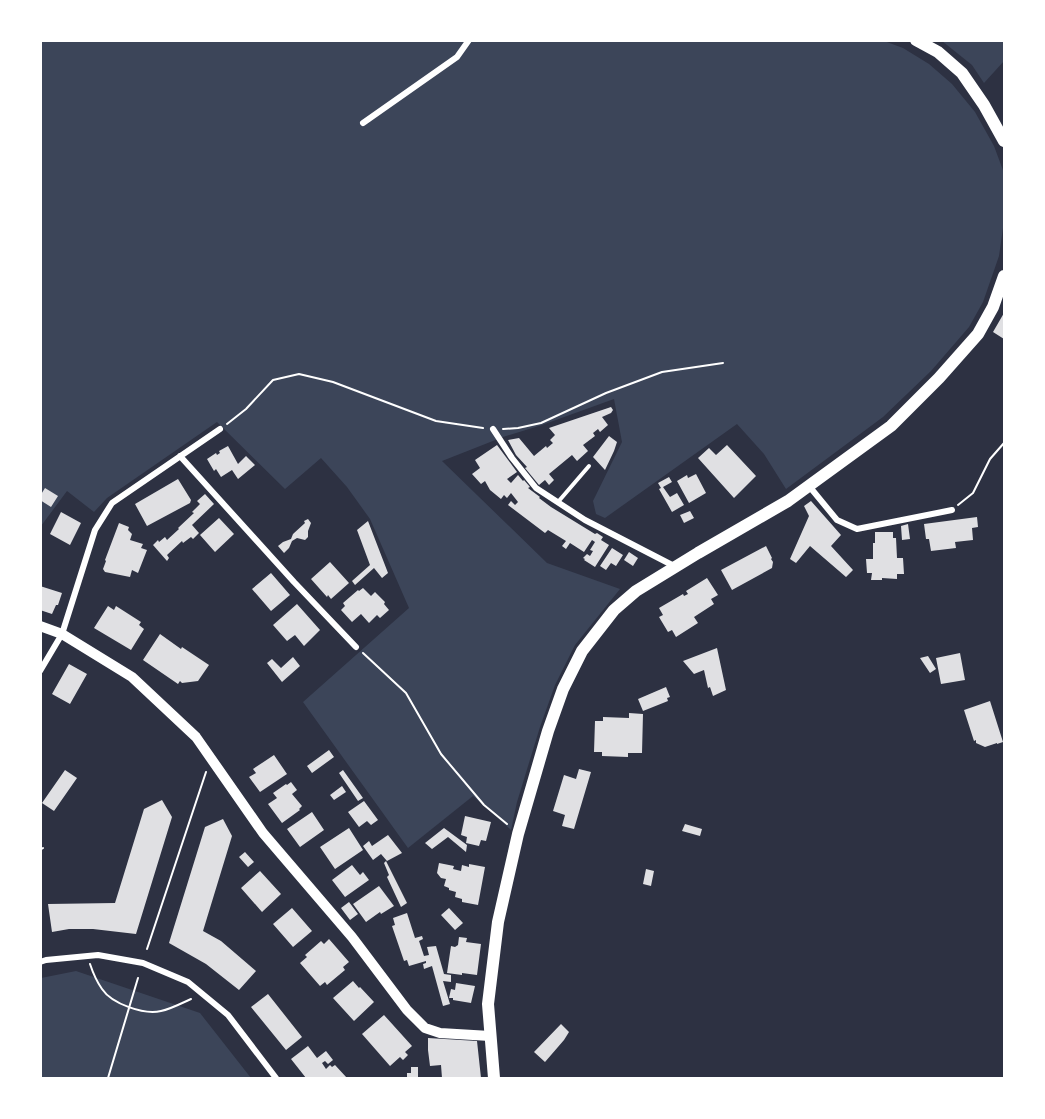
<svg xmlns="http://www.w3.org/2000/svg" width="1045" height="1119" font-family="Rubik,sans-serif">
	<rect width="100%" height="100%" fill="#2d3142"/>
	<path fill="#3c4559" d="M41 41H884L903 48 929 64 952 84 975 112 994 146 1004 173V221L999 256 983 302 969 327 931 371 883 417 786 489 764 454 737 424 605 518 596 514 593 501 622 442 614 399 542 425 503 437 442 461 547 563 620 589 575 645 555 685 540 727 517 802 511 830 473 796 408 848 303 702 409 608 370 519 347 487 321 458 285 489 217 422 107 498 94 512 67 491 41 526Z
		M942 41H1004V61L984 83 972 65Z
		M76 971 200 1013 251 1078H41V978Z"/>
	<path fill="#e0e0e3" d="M1004 313V339L993 332Z
		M611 407 613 410 611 413 602 417 608 425 600 432 598 429 593 433 595 436 583 445 588 451 577 461 572 455 549 474 554 480 549 485 545 480 539 485 525 468 527 467 516 455 508 440 519 438 534 456 546 446 547 448 553 443 550 440 555 435 549 428Z
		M609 436 617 442 614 451 605 470 593 457Z
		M497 445 517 472 507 479 511 483 518 475 523 481 524 480 530 487 528 488 540 497 539 498 551 507 595 534 597 533 603 537 601 540 609 545 595 567 584 560 585 559 583 558 587 554 590 556 593 551 590 550 595 542 592 540 584 552 570 543 566 549 562 546 566 541 548 530 545 533 508 505 511 501 515 505 518 502 511 493 507 498 504 495 501 499 490 490 485 481 481 484 472 474 480 468 475 460Z
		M727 445 756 476 734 498 698 458 709 448 716 455Z
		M228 446 238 464 246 456 255 465 238 479 232 470 221 477 216 469 214 471 207 459 216 453 217 455 220 453 219 451Z
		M696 474 706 493 689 503 677 481 687 475 688 478Z
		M669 477 672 482 663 487 670 497 677 493 684 505 672 512 659 489 661 488 658 483Z
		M178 479 191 500 190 503 147 526 135 504Z
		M45 488 58 496 51 507 40 500V496Z
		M205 494 214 504 192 525 199 533 193 539 191 537 183 543 182 541 167 555 169 558 167 561 153 545 158 540 159 542 165 537 167 540 179 529 178 528 194 513 192 512 200 504 197 501Z
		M811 501 841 535 831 546 853 570 846 577 810 546 796 563 790 559 809 516 804 506Z
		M690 511 694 518 684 523 680 515Z
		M61 512 81 523 70 545 50 534Z
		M977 517 978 527 972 528 973 540 955 542 956 548 931 551 929 539H926L924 524Z
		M219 518 234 534 215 552 200 535Z
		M308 519 311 523 308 531V537L305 540 297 538 292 541 289 548 284 553 278 546 283 542 291 539 293 534 305 523 304 521Z
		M368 521 388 573 382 578 374 568 355 585 352 581 370 565 357 530Z
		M119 523 129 527 128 530 132 534 130 540 143 544 141 548 147 550 138 573 132 570 130 577 105 572 103 569 106 561 105 560Z
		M908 524 910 539 902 540 901 526Z
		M875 532H893V538H896L897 558H903L904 574H897V579L882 578V580H871L872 573H867L866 559H873V543H875Z
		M766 546 772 558 771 559 773 562 772 568 732 590 721 570Z
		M612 548 623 555 616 566 611 563 606 570 600 566Z
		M629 552 638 558 633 566 624 560Z
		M330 562 349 583 331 599 328 595 327 597 311 579Z
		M271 573 290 595 271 611 252 589Z
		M707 578 718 595 711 599 714 604 694 617 698 623 676 637 672 630 668 632 659 617 663 615 659 608 683 594 684 596 688 594 686 591Z
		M40 586 62 593 58 605H56L52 614 40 610Z
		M363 588 371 596 375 592 385 602 384 604 389 610 380 618 377 615 369 623 361 614 352 622 341 610 345 606 343 603 358 590 359 591Z
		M297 604 320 630 304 646 295 635 287 641 273 625Z
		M108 606 114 610 116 606 141 622 139 625 144 629 131 650 94 628Z
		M160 634 181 649 182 647 209 665 198 681 182 683 180 681 178 684 143 660Z
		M717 648 726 690 713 696 710 687 708 688 704 670 694 674 683 661Z
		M960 653 965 680 941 684 936 658Z
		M928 656 936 669 930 673 920 658Z
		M293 657 300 666 282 682 267 663 272 659 281 668Z
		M69 664 87 674 70 704 52 694Z
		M666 687 670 697 667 698 668 701 643 711 638 699Z
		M990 701 1003 742 997 744V743L985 747 976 743V740L974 741 964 710Z
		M629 713 643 714 642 753H628V757L602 756V752H594L595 721H603V717L629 718Z
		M329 750 334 757 312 773 307 766Z
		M274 755 287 774 260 792 249 777 256 773 253 769Z
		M579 769 591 772 574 829 562 826 565 815 553 811 564 775 576 779Z
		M65 770 77 778 54 811 42 803Z
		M343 770 363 798 358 801 339 773Z
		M291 782 297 790 292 794 302 806 299 809 300 810 282 823 268 804 277 798 273 793 286 784 287 785Z
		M342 786 346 792 334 800 330 795Z
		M162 800 172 817 136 934 93 929H69L52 932 48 904 115 903 144 809Z
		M364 801 378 820 371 825 367 821 359 827 348 812Z
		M312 812 324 830 300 847 287 829Z
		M465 816 491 822 486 841 481 840 479 846 466 843 467 837 461 835Z
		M223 819 232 836 203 931 221 941 256 971 239 990 206 964 169 943 205 827Z
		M685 824 702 829 700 836 682 831Z
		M349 828 363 850 335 869 320 847Z
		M444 828 467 845 466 852 448 837 432 849 425 843Z
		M388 835 402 853 387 861 381 854 373 860 363 846 369 841 372 846Z
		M245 852 254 862 248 867 239 857Z
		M386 861 407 903 401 907 387 877 389 875 384 863Z
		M439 863 454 866 453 869 461 871 462 865 469 867V864L485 867 478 905 462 902V899L455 897 456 892 449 890V888L444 886 446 879 441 878 437 873Z
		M352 865 360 875 363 872 369 880 345 897 332 880Z
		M646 869 654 871 651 886 643 884Z
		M260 871 281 894 262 912 241 888Z
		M379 886 394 906 381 914 380 912 366 922 353 904Z
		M349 902 358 914 350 920 341 908Z
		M292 908 312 931 293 947 273 924Z
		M449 908 463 923 455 930 441 915Z
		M407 913 415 938 422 936 423 939 419 941 424 956 429 955 427 947 436 946 444 974 451 975V982L443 981 450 1004 443 1006 432 966 424 969 423 964 426 963V961L409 966 407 960 404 961 392 926 395 925 393 918Z
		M459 937 467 938 466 942 481 944 477 975 462 973V975L447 973 451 946 455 947 458 945Z
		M329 939 349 962 343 967 345 970 327 985 325 982 320 986 300 963 307 957 305 955 321 941 324 944Z
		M353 981 359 988 360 987 374 1002 354 1021 333 998Z
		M456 983 475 986 471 1003 453 1000V998H449L451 989 455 990Z
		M268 994 302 1037 286 1050 251 1007Z
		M384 1015 412 1046 405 1052 408 1055 403 1060 400 1057 390 1066 362 1034Z
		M561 1024 569 1032 564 1040 545 1062 534 1052Z
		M428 1038 477 1041 481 1078H442L441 1065 430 1066 428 1050Z
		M308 1046 317 1058 326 1051 333 1060 328 1064 325 1061 322 1063 326 1069 330 1065 332 1067 335 1065 347 1078H306L291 1059Z
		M411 1067H418V1078H407V1073H411Z"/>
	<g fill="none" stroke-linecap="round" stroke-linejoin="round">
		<path stroke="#fff" stroke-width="2" d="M227 424 246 409 273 380 299 374 333 382 436 421 483 428
			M503 429 518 428 541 423 606 393 662 372 723 363
			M958 505 973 493 990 459 1004 443
			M363 653 406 693 441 754 484 805 507 824
			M40 850 43 848
			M147 949 206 772
			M90 964C93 973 97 982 102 989 112 1004 144 1015 161 1011 171 1009 182 1003 191 999
			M68 1078H80
			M108 1078 138 978"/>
		<path stroke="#fff" stroke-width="4" d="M558 502 589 466"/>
		<path stroke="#fff" stroke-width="6" d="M363 123 457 57 469 40
			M493 429 512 458 536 488 585 520 676 567
			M180 456 294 582 356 647
			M809 486 837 520 857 529 952 510
			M40 671 62 634 95 530 112 503 220 429
			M40 962 46 960 98 955 143 963 188 982 228 1015 276 1078"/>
		<path stroke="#fff" stroke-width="10" d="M40 626 62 634 132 677 196 737 263 833 352 937 407 1010 425 1028 440 1033 490 1036"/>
		<path stroke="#fff" stroke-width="12" d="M916 40 938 52 962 73 984 105 1004 141
			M494 1078 488 1004 498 922 518 834 548 731 563 689 582 651 614 610 636 591 698 553 788 501 891 426 939 378 978 334 993 307 1004 276"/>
	</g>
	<rect width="1045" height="1119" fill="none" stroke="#ffffff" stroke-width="84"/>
</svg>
